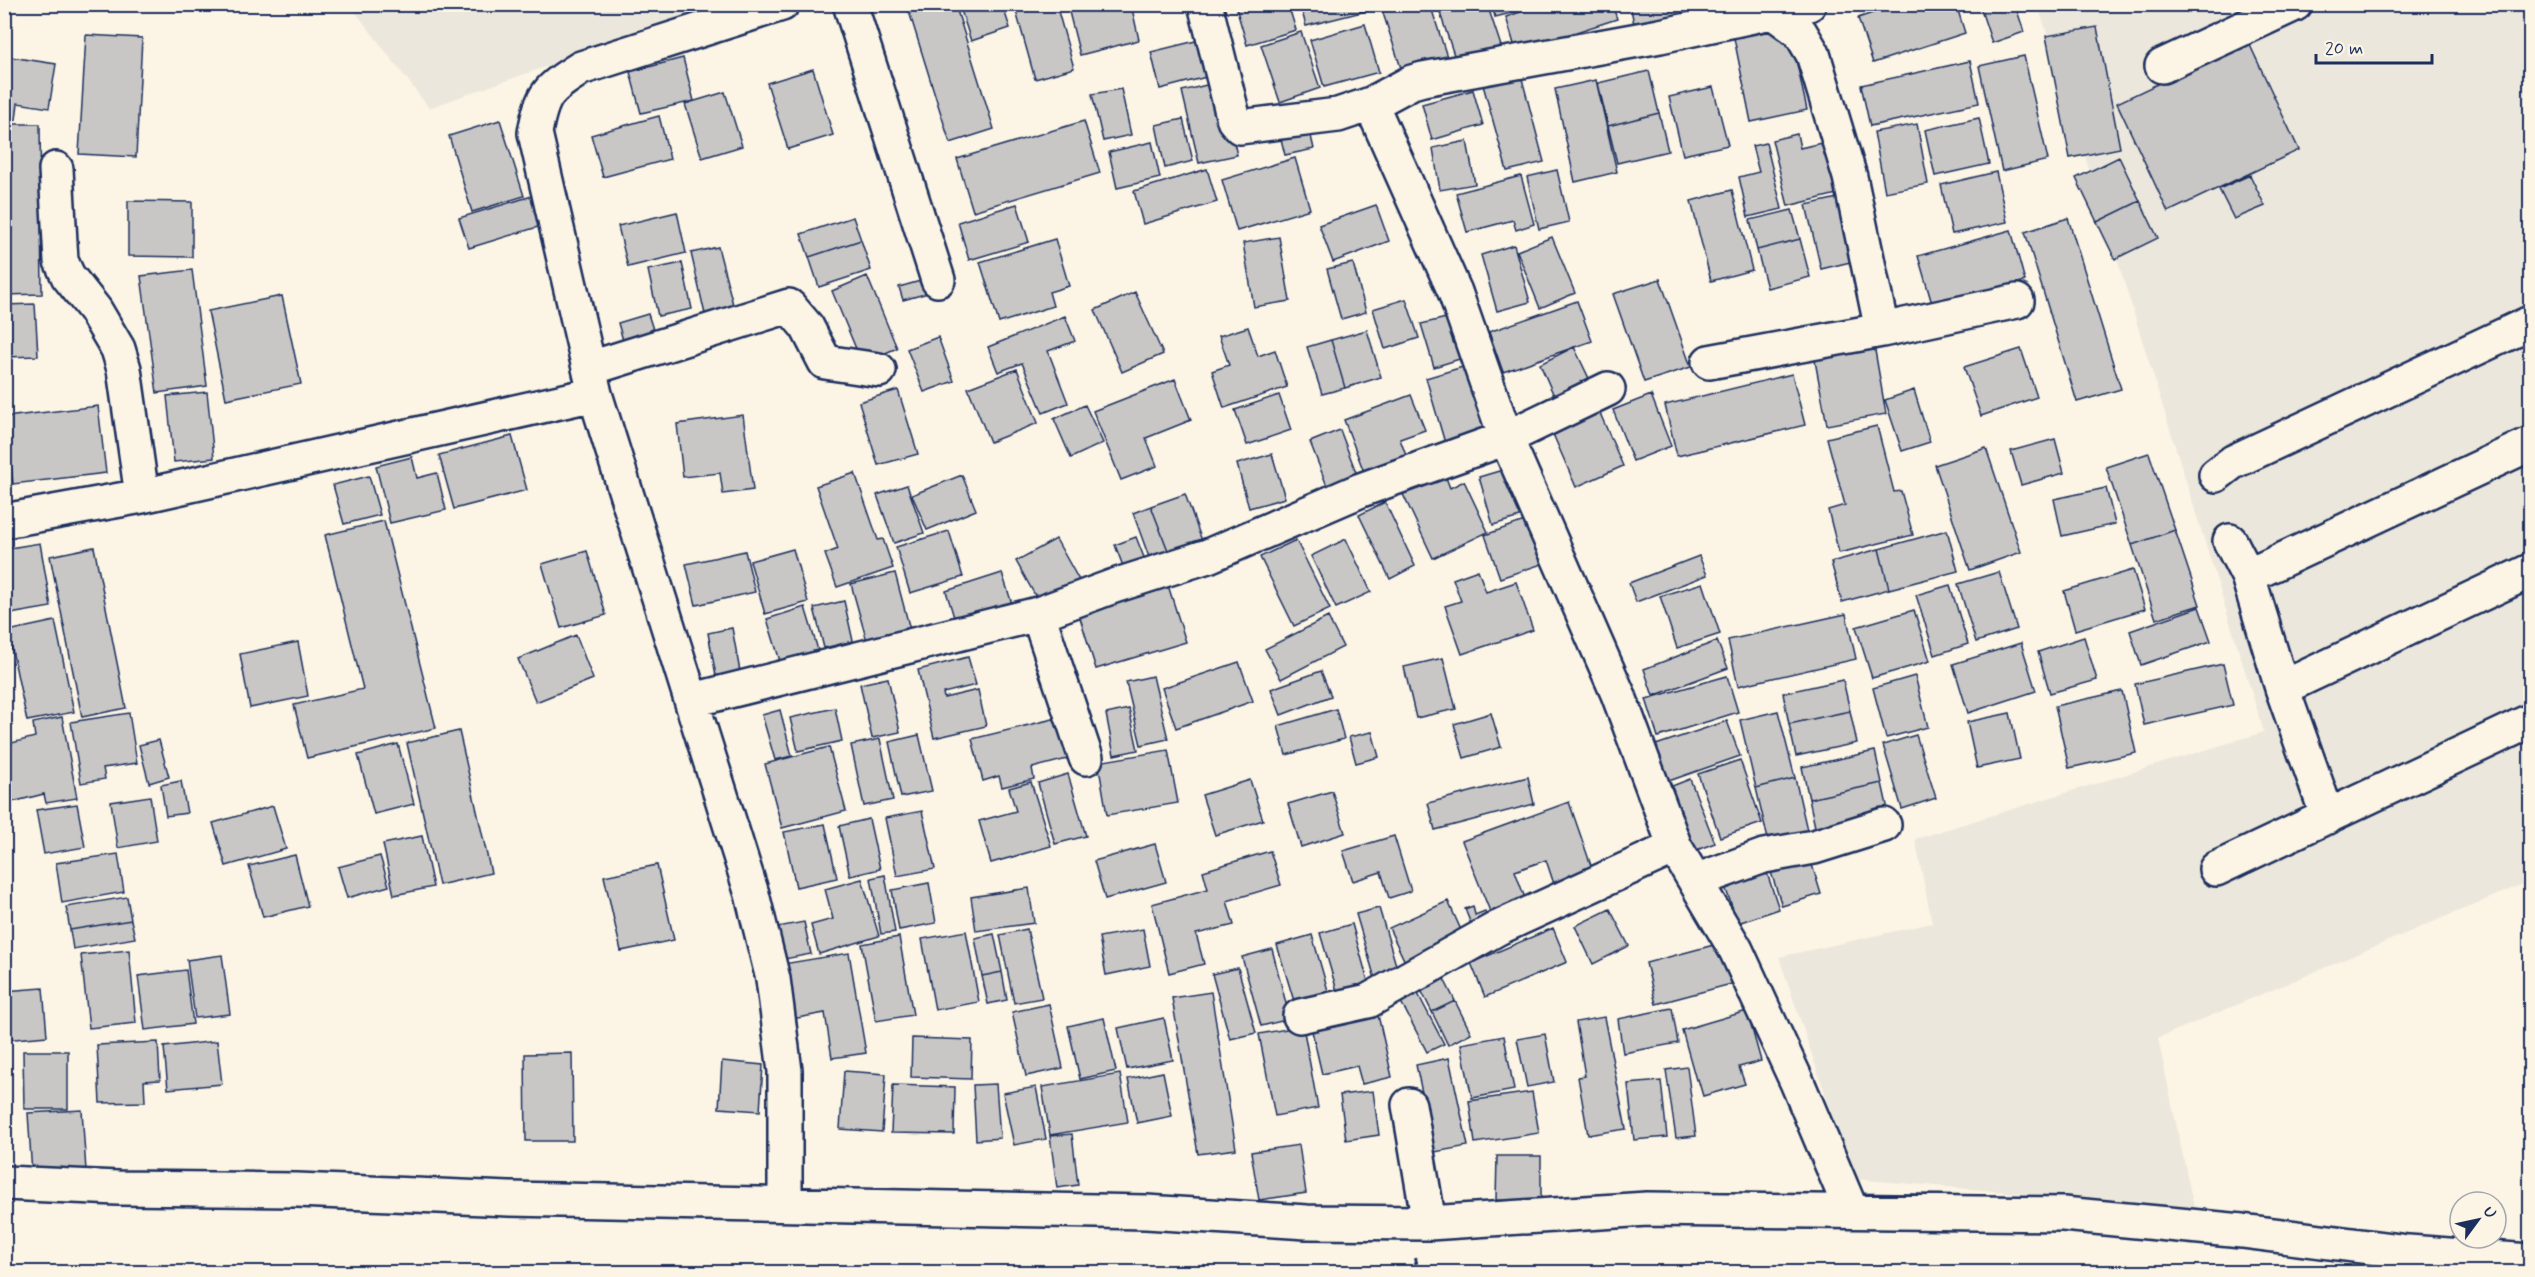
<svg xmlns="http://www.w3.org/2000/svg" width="2535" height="1277" font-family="Mynerve,sans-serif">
	<rect width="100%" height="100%" fill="#fcf5e5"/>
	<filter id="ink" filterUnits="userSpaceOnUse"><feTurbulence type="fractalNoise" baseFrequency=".0167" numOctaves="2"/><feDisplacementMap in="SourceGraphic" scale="12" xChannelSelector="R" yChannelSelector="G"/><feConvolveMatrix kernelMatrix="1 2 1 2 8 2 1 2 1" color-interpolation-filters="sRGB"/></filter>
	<g filter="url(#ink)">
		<path fill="#ece7dc" d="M350 5H720L429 108Z
			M2038 5H2530V881L2158 1038 2194 1208 1854 1179 1779 957 1932 923 1915 839 2264 732Z"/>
		<path fill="#c8c7c6" stroke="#1b2f5e" stroke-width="1.5" d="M955 4 994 129 950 143 907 5Z
			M959 4H1002L1010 28 971 41Z
			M1014 4H1056L1074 68 1035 79Z
			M1067 4H1131L1139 40 1080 55Z
			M1235 4H1288L1296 30 1247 45Z
			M1300 4H1369L1370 10 1306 26Z
			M1380 4H1430L1448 60 1403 74Z
			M1437 4H1487L1501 46 1456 61Z
			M1492 4H1526L1527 9 1495 17Z
			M1544 4H1612L1617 19 1516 51 1506 17Z
			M1630 4H1688L1692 23 1636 34Z
			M1699 4H1750L1703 18Z
			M1899 4H1956L1965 33 1873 63 1858 18Z
			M1979 4H2015L2024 32 1992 43Z
			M1365 24 1379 72 1324 87 1310 40Z
			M1789 27 1807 110 1751 122 1734 38Z
			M2097 27 2120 148 2070 158 2046 36Z
			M1301 32 1320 88 1280 102 1261 45Z
			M86 35 142 38 136 157 79 154Z
			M1208 38 1218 74 1160 89 1151 52Z
			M2248 41 2299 150 2168 212 2117 103Z
			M4 56 56 64 49 108 18 103 16 120 4 118Z
			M2024 56 2048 160 2002 171 1979 66Z
			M683 58 694 101 641 113 630 72Z
			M1970 61 1979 103 1870 126 1861 85Z
			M813 69 833 135 788 149 767 83Z
			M1649 71 1659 113 1608 126 1598 83Z
			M1521 75 1544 162 1507 171 1483 85Z
			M1596 80 1617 172 1575 182 1555 89Z
			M1219 82 1237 155 1199 163 1182 91Z
			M1713 87 1728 145 1683 155 1669 97Z
			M1121 89 1131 135 1103 141 1092 94Z
			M1473 90 1483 125 1432 140 1422 104Z
			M725 92 742 146 702 158 685 104Z
			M1659 113 1668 151 1617 163 1608 126Z
			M659 116 670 159 603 177 591 135Z
			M1979 118 1989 164 1935 176 1925 130Z
			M1183 119 1193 161 1165 168 1156 125Z
			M500 120 524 196 472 212 449 136Z
			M1084 121 1100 173 973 211 957 159Z
			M4 124H40L42 294 4 295Z
			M1917 124 1928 184 1885 192 1874 132Z
			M1310 132 1314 149 1285 155 1281 139Z
			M1797 134 1800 148 1834 140 1845 192 1788 206 1772 140Z
			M1467 141 1475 184 1440 190 1433 148Z
			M1152 142 1160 178 1117 188 1109 152Z
			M1766 143 1782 209 1748 217 1739 177 1759 172 1752 146Z
			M2119 157 2140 201 2097 222 2076 178Z
			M1295 158 1310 209 1237 231 1222 180Z
			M1207 169 1217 202 1143 224 1134 191Z
			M1557 170 1569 222 1539 229 1527 177Z
			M1996 172 2007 222 1952 234 1941 185Z
			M2250 175 2265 206 2234 219 2219 189Z
			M1521 176 1534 224 1516 230 1513 220 1467 232 1456 193Z
			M1732 190 1752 270 1711 281 1691 201Z
			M532 196 541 226 469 248 459 218Z
			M1847 196 1863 259 1821 269 1806 205Z
			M128 201 192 202V257L128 256Z
			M2140 201 2158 238 2115 259 2097 222Z
			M1017 204 1029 242 969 260 958 222Z
			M1376 205 1389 241 1333 262 1319 225Z
			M1792 210 1800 239 1757 250 1750 220Z
			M677 212 686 253 628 267 618 226Z
			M853 217 861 240 809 257 801 234Z
			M2068 218 2121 389 2077 402 2025 232Z
			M2011 230 2025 281 1933 307 1918 256Z
			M1279 237 1290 301 1254 307 1243 243Z
			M1552 237 1575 293 1540 308 1517 251Z
			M1055 239 1069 286 1049 292 1053 306 999 323 980 262Z
			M1800 239 1810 277 1767 288 1757 250Z
			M861 240 871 270 819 287 809 257Z
			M1514 245 1530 302 1497 311 1481 255Z
			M718 247 736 316 707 323 691 253Z
			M682 263 692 309 658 316 648 270Z
			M1353 263 1366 312 1341 319 1327 269Z
			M192 270 207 386 157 393 141 276Z
			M867 276 897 348 862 363 832 291Z
			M1660 279 1691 367 1644 382 1613 294Z
			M924 280 928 293 903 300 899 287Z
			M1135 292 1163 354 1122 372 1095 310Z
			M282 296 301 384 226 399 208 311Z
			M1406 299 1419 338 1385 349 1373 309Z
			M1577 301 1592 341 1503 372 1489 332Z
			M35 304 38 356 4 357V305Z
			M648 314 657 342 626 351 618 323Z
			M1459 315 1469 356 1434 367 1421 324Z
			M1065 316 1075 341 1048 351 1068 403 1043 413 1022 363 998 372 988 347Z
			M1248 327 1258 356 1275 350 1287 387 1224 408 1212 371 1229 365 1219 336Z
			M1367 330 1381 377 1345 388 1331 340Z
			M938 337 954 381 924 392 907 349Z
			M1873 339 1886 414 1827 425 1813 350Z
			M1331 340 1345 388 1322 394 1307 347Z
			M1574 347 1595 391 1559 407 1540 364Z
			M2021 349 2037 397 1981 416 1964 367Z
			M1466 366 1485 431 1445 443 1426 378Z
			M1017 369 1038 423 990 442 968 388Z
			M1792 374 1805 425 1677 456 1665 405Z
			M1175 379 1191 420 1146 438 1157 466 1121 480 1093 411Z
			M898 390 918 454 878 465 859 402Z
			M1914 390 1930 442 1902 451 1885 400Z
			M207 392 214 458 174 462 167 396Z
			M1279 395 1291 430 1247 445 1235 410Z
			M1411 395 1425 430 1400 439 1408 461 1366 477 1344 420Z
			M1651 395 1671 446 1633 461 1613 410Z
			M1596 404 1623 466 1576 487 1549 425Z
			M1085 405 1103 443 1071 458 1054 419Z
			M98 406 106 473 13 484 6 417Z
			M743 415 753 490 723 494 720 473 683 477 677 424Z
			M1877 426 1894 492 1901 491 1913 535 1839 553 1828 510 1845 505 1827 438Z
			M1340 430 1359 480 1329 491 1310 442Z
			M512 436 527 490 454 509 439 455Z
			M2055 439 2064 473 2021 485 2011 451Z
			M1986 448 2021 552 1970 570 1935 465Z
			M2149 453 2175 530 2132 545 2106 467Z
			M1272 454 1285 498 1249 508 1237 464Z
			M412 457 417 478 437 473 446 510 390 523 376 466Z
			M1516 466 1530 514 1493 525 1479 477Z
			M1443 470 1450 488 1464 481 1488 532 1433 558 1401 490Z
			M855 473 878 540 883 539 893 568 837 587 825 554 838 549 816 486Z
			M962 475 976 510 927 530 912 495Z
			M369 476 380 515 344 524 333 485Z
			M907 485 924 533 894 543 877 495Z
			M2106 488 2115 524 2062 536 2054 499Z
			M1185 494 1205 549 1172 561 1151 506Z
			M1385 502 1415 566 1390 579 1359 515Z
			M1151 506 1172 561 1153 568 1133 513Z
			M1536 517 1551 561 1500 578 1485 535Z
			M384 521 436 728 307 758 294 705 363 689 325 535Z
			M1947 530 1958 571 1889 589 1879 549Z
			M2175 530 2200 605 2156 619 2132 545Z
			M949 531 963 577 910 593 896 547Z
			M1136 537 1147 565 1126 574 1115 545Z
			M1056 539 1080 582 1040 604 1016 561Z
			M1346 539 1371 592 1336 608 1311 556Z
			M1296 540 1330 609 1294 626 1260 557Z
			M40 543 51 607 4 615V549Z
			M94 547 126 708 82 717 50 556Z
			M793 549 808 602 765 614 750 561Z
			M1879 549 1889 589 1842 602 1831 562Z
			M587 551 606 615 561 628 542 564Z
			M745 551 755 592 696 605 686 564Z
			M1699 556 1707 575 1636 602 1629 583Z
			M1478 570 1486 592 1516 582 1533 630 1462 654 1445 606 1461 601 1453 579Z
			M2133 570 2145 609 2075 630 2064 591Z
			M1999 572 2017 629 1976 642 1958 584Z
			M895 573 913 641 870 652 851 584Z
			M1002 573 1014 610 957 627 946 591Z
			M1167 582 1186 642 1096 669 1077 608Z
			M1703 583 1720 634 1677 648 1660 596Z
			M1950 585 1968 644 1935 655 1916 595Z
			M844 601 853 641 824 648 814 608Z
			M805 607 818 650 780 661 767 619Z
			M2199 607 2211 641 2141 665 2130 631Z
			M1914 610 1930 661 1872 678 1856 627Z
			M1846 614 1856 659 1738 686 1728 640Z
			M1328 617 1343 647 1281 679 1265 649Z
			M55 621 74 712 27 721 8 631Z
			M732 628 741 677 717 681 708 633Z
			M576 635 593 679 536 702 518 659Z
			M2084 637 2097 680 2050 693 2038 652Z
			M1717 641 1728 668 1653 696 1644 669Z
			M298 642 308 696 250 708 240 654Z
			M2021 643 2036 691 1968 713 1953 664Z
			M968 657 976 685 943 693 944 698 978 690 986 726 934 738 918 670Z
			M1443 658 1456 709 1416 718 1404 667Z
			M1239 662 1253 701 1176 728 1162 688Z
			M2223 664 2233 705 2144 725 2135 684Z
			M1321 671 1331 696 1281 715 1271 689Z
			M1153 676 1168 739 1141 745 1126 682Z
			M1727 676 1738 712 1658 737 1646 699Z
			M1915 676 1928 727 1886 738 1873 688Z
			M888 678 900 732 872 738 860 684Z
			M1843 680 1850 711 1789 724 1783 693Z
			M2122 691 2136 753 2069 768 2055 706Z
			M835 708 842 741 798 751 790 718Z
			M1129 709 1138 750 1114 755 1106 714Z
			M1336 709 1344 739 1286 755 1278 726Z
			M780 710 792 756 775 760 762 715Z
			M1778 711 1795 778 1756 788 1740 720Z
			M1850 711 1857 743 1796 756 1789 724Z
			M129 713 137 763 103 768 105 779 81 783 71 722Z
			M1491 713 1501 747 1464 758 1454 724Z
			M2010 713 2020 759 1977 768 1967 722Z
			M62 717 77 798 46 803 44 794 4 804V745L35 737 33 723Z
			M1061 717 1071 758 1032 768 1034 779 1002 787 999 776 983 781 972 739Z
			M1727 721 1740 756 1663 783 1650 747Z
			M459 731 491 873 439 885 407 743Z
			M1372 732 1379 757 1356 763 1349 737Z
			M919 735 932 791 901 797 889 742Z
			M1916 735 1936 798 1902 809 1883 745Z
			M880 739 893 800 864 806 851 745Z
			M159 740 169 777 149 783 139 745Z
			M398 744 414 804 374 814 358 755Z
			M829 747 846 811 782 828 765 764Z
			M1168 750 1178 803 1107 815 1098 762Z
			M1875 751 1882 783 1809 799 1802 767Z
			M1740 760 1762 823 1720 837 1698 774Z
			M1068 774 1086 836 1055 844 1038 783Z
			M1528 777 1534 804 1435 830 1428 803Z
			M1795 778 1810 843 1771 852 1756 788Z
			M1690 779 1715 843 1686 854 1662 790Z
			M1250 780 1263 820 1215 835 1202 795Z
			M181 781 187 813 166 816 161 785Z
			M1031 782 1051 846 991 863 979 821 1016 811 1009 788Z
			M1882 783 1890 819 1817 836 1809 799Z
			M1332 791 1345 833 1301 847 1288 804Z
			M150 796 157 841 118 848 111 802Z
			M1569 802 1596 880 1557 893 1546 860 1515 871 1530 912 1491 914 1462 841Z
			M77 804 85 847 44 854 36 810Z
			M273 806 286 849 226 866 213 823Z
			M922 811 935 869 897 876 885 818Z
			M869 819 880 869 850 876 839 826Z
			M825 824 837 878 796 887 784 832Z
			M422 836 433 887 394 895 383 844Z
			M1394 836 1411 891 1389 898 1381 872 1353 881 1343 851Z
			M1155 844 1166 882 1105 899 1094 861Z
			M1270 851 1281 885 1227 901 1234 925 1196 934 1204 964 1169 973 1152 904 1208 889 1203 871Z
			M118 854 124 892 62 903 56 863Z
			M295 855 308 906 263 917 249 866Z
			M1809 855 1821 894 1782 906 1769 866Z
			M380 856 389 886 347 898 338 867Z
			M657 865 674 940 621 951 604 876Z
			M1766 870 1779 909 1738 923 1724 884Z
			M885 875 895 932 881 934 871 878Z
			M862 879 879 936 819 954 811 925 833 919 825 889Z
			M929 883 936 923 899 930 892 890Z
			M1029 888 1034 923 976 931 971 897Z
			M127 897 131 920 70 930 66 907Z
			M1448 901 1465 939 1407 966 1389 928Z
			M1473 906 1475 915 1485 911 1487 918 1471 924 1465 909Z
			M1379 908 1399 975 1376 982 1356 914Z
			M1610 909 1629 946 1593 964 1575 926Z
			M131 920 135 938 73 949 70 930Z
			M804 922 811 954 774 961 767 929Z
			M1352 924 1371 992 1340 1001 1320 933Z
			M1553 928 1567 962 1485 997 1471 963Z
			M1027 929 1042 998 1014 1003 1000 935Z
			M1143 929 1150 966 1106 975 1099 937Z
			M966 931 979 1002 935 1010 922 939Z
			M994 934 1002 972 982 976 975 938Z
			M1312 935 1331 1001 1297 1011 1277 945Z
			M899 937 913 1015 876 1021 862 944Z
			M1725 942 1735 983 1656 1004 1646 963Z
			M1272 949 1290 1019 1261 1026 1242 957Z
			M129 950 136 1023 89 1028 81 955Z
			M849 953 866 1053 832 1058 825 1013 787 1020 777 965Z
			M222 955 230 1014 195 1018 187 960Z
			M1238 968 1256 1033 1230 1039 1212 974Z
			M186 970 193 1024 145 1030 138 976Z
			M1002 972 1007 1000 988 1004 982 976Z
			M1443 977 1455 1001 1432 1012 1420 988Z
			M43 988 47 1036 4 1040V991Z
			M1211 992 1236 1149 1198 1154 1172 998Z
			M1417 992 1444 1044 1427 1052 1400 1000Z
			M1455 1001 1471 1033 1448 1045 1432 1012Z
			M1049 1004 1063 1068 1026 1076 1012 1012Z
			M1672 1008 1678 1043 1623 1053 1618 1019Z
			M1747 1011 1761 1061 1739 1067 1745 1084 1703 1096 1698 1079 1696 1080 1682 1030Z
			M1378 1015 1392 1077 1362 1084 1357 1066 1322 1074 1312 1031Z
			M1604 1017 1626 1129 1588 1135 1578 1077 1585 1076 1576 1022Z
			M1104 1018 1116 1071 1080 1079 1068 1026Z
			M1164 1018 1173 1060 1127 1069 1118 1028Z
			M1303 1026 1318 1108 1275 1116 1259 1034Z
			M1545 1034 1554 1082 1527 1087 1517 1039Z
			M1504 1036 1514 1090 1472 1098 1461 1044Z
			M912 1038 972 1040 971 1079 911 1077Z
			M217 1041 222 1084 168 1089 164 1047Z
			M158 1042 160 1080 144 1081 145 1102 100 1103 97 1045Z
			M23 1051H68V1109H24Z
			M572 1053 573 1141H526L525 1054Z
			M1449 1058 1468 1146 1435 1152 1416 1065Z
			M722 1061 763 1065 760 1111 719 1108Z
			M1687 1067 1696 1136 1676 1138 1666 1070Z
			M844 1071 886 1074 882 1132 840 1129Z
			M1163 1072 1172 1116 1137 1123 1128 1079Z
			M1120 1074 1128 1122 1050 1135 1042 1087Z
			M1661 1081 1667 1137 1634 1140 1628 1084Z
			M996 1084 1000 1138 976 1140 973 1085Z
			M893 1085 955 1087 954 1134 891 1133Z
			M1036 1087 1046 1139 1014 1145 1003 1093Z
			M1373 1091 1379 1135 1346 1140 1340 1095Z
			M1532 1092 1539 1133 1475 1143 1469 1101Z
			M82 1110 86 1171 32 1174 28 1113Z
			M1072 1134 1078 1185 1057 1188 1050 1136Z
			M1299 1145 1306 1193 1259 1200 1251 1152Z
			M1497 1156H1541V1201L1496 1200Z"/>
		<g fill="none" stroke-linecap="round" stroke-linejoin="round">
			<g stroke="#1b2f5e" stroke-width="38">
				<path id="minor" d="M782 4 581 68C548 89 542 93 535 133L595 394 752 894 773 979 785 1071V1204
					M850 4 938 280
					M1205 4 1234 120 1240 127 1338 115 1371 104
					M1772 4 1774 13 1800 32 1813 54 1850 177 1882 330
					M1809 4 1660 36 1423 79 1412 82 1371 104 1455 292 1506 438 1618 694 1675 847 1736 950 1797 1082 1851 1210
					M2162 66 2295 4
					M56 169 61 261 68 276 95 310 118 349 124 369 142 496
					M1709 362 1882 330 2017 301
					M591 368 789 306 807 327 825 362 879 370
					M2216 475 2233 462 2530 323
					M4 521 142 496 595 394
					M2230 541 2248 576 2282 688 2328 817
					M2248 576 2530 444
					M1038 614 1086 758
					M2282 688 2530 571
					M693 700 1038 614 1114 586 1208 556 1361 490 1506 438 1608 389
					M2216 869 2530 721
					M1695 881 1764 856 1814 847 1884 825
					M1300 1016 1368 1001 1498 928 1675 847
					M1409 1105 1429 1223
					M4 1183 118 1188 297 1190 509 1199 1146 1212 1307 1222 1429 1223 1647 1209 2063 1214 2242 1231 2408 1252 2530 1261"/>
			</g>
			<path stroke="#1b2f5e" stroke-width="4" stroke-dasharray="6 4.5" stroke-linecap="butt" d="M1415 1258 1418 1272"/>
			<use href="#minor" stroke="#fcf5e5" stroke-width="33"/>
		</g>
	</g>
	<rect width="2535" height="1277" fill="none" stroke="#fcf5e5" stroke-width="24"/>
	<rect x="12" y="12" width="2511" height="1253" fill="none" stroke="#1b2f5e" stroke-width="2" filter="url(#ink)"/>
	<g transform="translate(2478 1220) rotate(57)"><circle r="28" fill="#fcf5e5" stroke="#a2a6af" stroke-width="1.5"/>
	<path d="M0-4.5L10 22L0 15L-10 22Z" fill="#1b2f5e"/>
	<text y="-9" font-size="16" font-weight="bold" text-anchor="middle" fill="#1b2f5e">U</text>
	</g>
	<path d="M2316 54v9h116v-9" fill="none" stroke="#1b2f5e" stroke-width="3"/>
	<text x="2325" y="54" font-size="18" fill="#1b2f5e" stroke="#fcf5e5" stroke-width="4.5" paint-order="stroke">20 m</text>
</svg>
